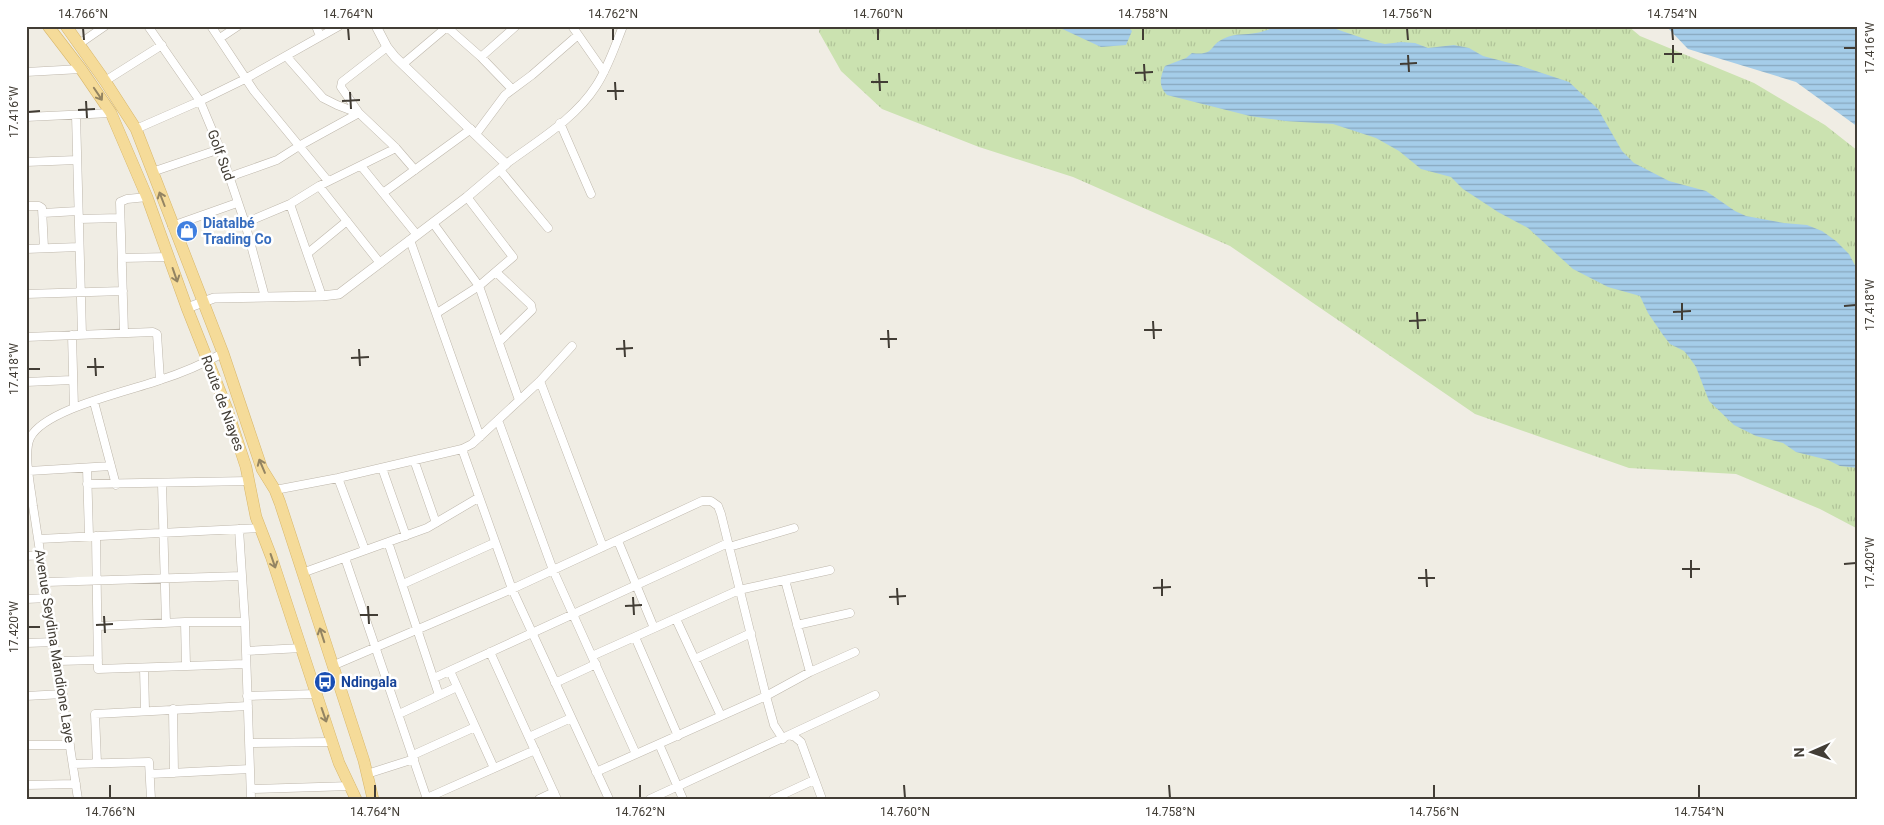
<svg xmlns="http://www.w3.org/2000/svg" width="1884" height="825" font-family="Roboto,sans-serif">
	<defs>
		<pattern id="grass-tufts" width="24" height="20" patternUnits="userSpaceOnUse" patternTransform="scale(1.25)"><rect width="24" height="20" fill="#cbe2b0"/><path d="M3 7l-1-3M5 7V3M7 7l1-3M15 17l-1-3M17 17v-4M19 17l1-3" fill="none" stroke="#b0c398"/></pattern>
		<pattern id="water-rules" width="6" height="5" patternUnits="userSpaceOnUse" patternTransform="scale(1.25)"><rect width="6" height="5" fill="#a5cde9"/><path d="M0 2.5h6" fill="none" stroke="#88a8be"/></pattern>
	</defs>
	<rect width="100%" height="100%" fill="#f0ede4"/>
	<path fill="url(#grass-tufts)" d="M820 26H1628L1640 36 1754 83 1825 125 1858 151V529L1820 509 1736 474 1629 468 1475 414 1230 246 1073 177 979 147 882 109 841 71 819 32Z"/>
	<path fill="url(#water-rules)" d="M1056 26H1127L1132 31 1126 45 1101 47Z
		M1279 26 1336 29 1371 41 1385 44 1401 42 1415 43 1428 48 1454 45 1469 48 1483 56 1521 66 1569 82 1598 109 1622 151 1634 163 1669 181 1706 191 1735 211 1746 216 1784 223 1807 225 1822 231 1836 241 1849 254 1858 271V468L1840 466 1828 460 1796 452 1783 443 1756 436 1734 425 1709 401 1696 367 1689 357 1684 351 1670 344 1663 335 1648 313 1640 296 1608 287 1573 269 1528 228 1498 212 1463 189 1451 177 1421 169 1399 151 1376 138 1333 124 1285 121 1250 116 1167 95C1158 86 1160 77 1165 66L1186 58 1192 53C1216 56 1208 45 1225 38 1235 33 1246 35 1256 33 1264 32 1271 28 1279 26Z
		M1666 26H1858V127L1796 82 1688 49Z"/>
	<g fill="none" stroke-linecap="round" stroke-linejoin="round">
		<g stroke="#beb7ab" stroke-width="9">
			<path id="minor" d="M148 26 200 101 220 149 245 223 265 297
				M211 26 254 91 328 181
				M316 26 320 36
				M572 26 604 72
				M447 27 481 57 512 89
				M220 38 238 26
				M79 44 105 26
				M387 47 342 82 341 87 359 113 396 148 415 170
				M287 57 323 98 337 105 358 113
				M481 57 516 26
				M403 64 448 26
				M26 72 81 69
				M105 81 162 45
				M76 115 82 335
				M26 117 111 113
				M560 123 591 194
				M136 129 200 101 245 79 339 26
				M476 134 505 95 532 75 578 35
				M26 162 77 160
				M506 164C537 141 575 119 596 86 608 68 615 46 623 26
				M361 166 417 235
				M500 170 548 228
				M152 172 220 149
				M229 177 277 160 299 146 359 113
				M319 186 380 263
				M383 193 471 129
				M290 204 322 296
				M26 206H39L42 208 44 248
				M43 213 78 211
				M79 219 120 218
				M245 223 290 204 319 186 396 148
				M433 223 479 286 519 400
				M172 226 237 203
				M410 240 480 437
				M26 249 79 247
				M308 253 347 221
				M122 258 169 257
				M496 272 531 305 532 310 499 342
				M26 294 123 291
				M437 313 479 286 513 257 467 197
				M124 333 120 202 127 199 147 197
				M72 335 74 408
				M26 337 153 332 157 334 160 380
				M540 381 603 547
				M26 382 72 380
				M94 402 116 485
				M498 420 553 570 636 754
				M462 449 512 589 609 799
				M414 460 436 523
				M87 468 89 536
				M382 468 406 536
				M29 471 111 466
				M338 478 365 550
				M87 484 249 481
				M162 484 166 623
				M275 490 338 478 462 449 472 444 540 381 572 346
				M239 529 245 622 251 799
				M96 536 98 669 246 664
				M39 539 260 528
				M618 541 654 628
				M388 542 439 695
				M729 547 794 528
				M26 556 41 555
				M345 558 427 799
				M302 573 427 528 478 498
				M785 580 810 672
				M46 582 242 576
				M403 584 494 543
				M26 599 48 598
				M676 619 721 716
				M185 622 186 666
				M797 625 850 613
				M99 626 185 622H245
				M635 637 678 736
				M26 643 55 642
				M246 651 302 648
				M490 652 557 799
				M592 656 739 590 830 570
				M695 659 751 633
				M58 661 98 660
				M332 666 512 589 702 501H711L718 506 721 514 766 696 774 725 783 739
				M144 668 145 710
				M450 671 494 768
				M434 678 728 543
				M555 683 596 664
				M26 696 63 694
				M247 696 317 694
				M173 709 174 773
				M399 714 457 687
				M789 735 875 695
				M529 737 571 718
				M249 743 332 742
				M659 744 683 799
				M26 745H70
				M413 755 475 727
				M97 763 95 714 248 706
				M73 764 149 762 151 799
				M596 772 766 696 810 672 855 652
				M150 774 250 769
				M367 774 414 759
				M26 785 76 784
				M251 789 351 786
				M427 798 535 750
				M78 799 33 506C31 489 23 453 30 438 44 409 130 391 160 380 182 373 203 364 223 353
				M539 799 554 792
				M650 799 789 735 795 737 801 742 822 799
				M773 799 814 780"/>
		</g>
		<g stroke="#beb7ab" stroke-width="10">
			<path id="tertiary" d="M187 308 214 298 322 296 339 294 467 197 506 164 395 57 387 47 376 26"/>
		</g>
		<g stroke="#d8b76b" stroke-width="12">
			<path id="primary" d="M48 26 81 69 111 113 147 197 187 308 227 409 246 467 256 517 271 556 339 763 356 799
				M66 26 105 81 136 129 223 353 262 469 275 490 280 503 364 761 373 799"/>
		</g>
		<use href="#minor" stroke="#fff" stroke-width="8"/>
		<use href="#tertiary" stroke="#fff" stroke-width="9"/>
		<use href="#primary" stroke="#f5db99" stroke-width="11"/>
	</g>
	<defs><path id="oneway-shaft" d="M-6 0H5M1.5-3L5.5 0L1.5 3" fill="none" stroke-width="1.6" stroke-linecap="round" stroke-linejoin="round" transform="scale(1.25)"/></defs>
	<g stroke="#938462">
		<use href="#oneway-shaft" transform="translate(98 94) rotate(56)"/>
		<use href="#oneway-shaft" transform="translate(162 199) rotate(-111)"/>
		<use href="#oneway-shaft" transform="translate(175 275) rotate(71)"/>
		<use href="#oneway-shaft" transform="translate(262 466) rotate(-113)"/>
		<use href="#oneway-shaft" transform="translate(273 561) rotate(71)"/>
		<use href="#oneway-shaft" transform="translate(322 635) rotate(-108)"/>
		<use href="#oneway-shaft" transform="translate(324 715) rotate(71)"/>
	</g>
	<path fill="none" stroke="#423d35" stroke-width="2" d="M83 28 84 40M348 28 349 40M613 28V40M878 28V40M1143 28V40M1407 28 1408 40M1672 28 1673 40M1673 45V63M1844 48H1856M1664 54H1682M1408 55 1409 72M1144 64 1145 81M1400 64 1417 63M879 73 880 91M1135 73 1153 72M615 82 616 100M871 82H888M607 91H624M350 92 351 109M86 101 87 118M342 101 360 100M78 110 95 109M28 112 40 111M1682 303V320M1844 306 1856 305M1417 312 1418 329M1673 312 1691 311M1153 321 1154 339M1409 321 1426 320M888 330 889 348M1144 330H1162M880 339H897M624 340 625 357M359 349 360 366M616 349 633 348M95 358 96 376M351 358 369 357M87 367H104M28 369H40M1691 560V578M1844 564 1856 563M1426 569 1427 587M1682 569H1700M1418 578H1435M1162 579V596M897 588 898 605M1153 588 1171 587M633 597 634 615M889 597 906 596M368 606 369 624M625 606 642 605M360 615H378M104 616 105 633M96 625 113 624M28 627H40M110 785V798M375 785V798M640 785V798M904 785 905 798M1169 785 1170 798M1434 785V798M1699 785V798"/>
	<defs>
		<g id="shop-disc" transform="scale(1.125)"><circle r="9.5" fill="#3f7fe0" stroke="#fff"/><path d="M-5-2.5h2.3a2.7 3.5 0 0 1 5.4 0H5L5.5 6h-11ZM-1.5-2.5h3a1.5 2.3 0 0 0-3 0Z" fill="#fff"/></g>
		<g id="bus-disc" transform="scale(1.125)"><circle r="9.5" fill="#1a4fb4" stroke="#fff"/><path d="M-5-6H5V4H4V6H2V4H-2V6H-4V4H-5ZM-3.5-4V0h7V-4ZM-3.5 1.2v1.5H-2V1.2ZM2 1.2v1.5H3.5V1.2Z" fill="#fff"/></g>
	</defs>
	<g fill-rule="evenodd">
		<use href="#shop-disc" x="187" y="231"/>
		<use href="#bus-disc" x="325" y="682"/>
	</g>
	<g text-anchor="middle" stroke-width="5" stroke-linejoin="round" paint-order="stroke">
		<g font-size="14" fill="#423d35" stroke="#fff">
			<text transform="translate(221 155) rotate(70)" y="5">Golf Sud</text>
			<text transform="translate(223 403) rotate(70)" y="5">Route de Niayes</text>
			<text transform="translate(55 646) rotate(81)" y="5">Avenue Seydina Mandione Laye</text>
		</g>
		<g font-size="14" font-weight="bold" fill="#366cbe" stroke="#fff" text-anchor="start">
			<text x="203" y="228">Diatalbé<tspan x="203" dy="16">Trading Co</tspan></text>
		</g>
		<g font-size="14" font-weight="bold" fill="#164399" stroke="#fff" text-anchor="start">
			<text x="341" y="687">Ndingala</text>
		</g>
	</g>
	<rect width="1884" height="825" fill="none" stroke="#ffffff" stroke-width="55"/>
	<g transform="translate(1812 752) rotate(268)" stroke="#ffffff" stroke-width="4" paint-order="stroke">
	<path d="M0-4L9 19L0 12L-9 19Z" fill="#423d35"/>
	<text y="-8" font-size="14" font-weight="bold" text-anchor="middle" fill="#423d35">N</text>
	</g>
	<rect x="28" y="28" width="1828" height="770" fill="none" stroke="#423d35" stroke-width="2"/>
	<g font-size="12" text-anchor="middle" fill="#423d35">
		<text x="83" y="18">14.766°N</text>
		<text x="348" y="18">14.764°N</text>
		<text x="613" y="18">14.762°N</text>
		<text x="878" y="18">14.760°N</text>
		<text x="1143" y="18">14.758°N</text>
		<text x="1407" y="18">14.756°N</text>
		<text x="1672" y="18">14.754°N</text>
		<text transform="translate(1870 48) rotate(-90)" y="4">17.416°W</text>
		<text transform="translate(14 112) rotate(-90)" y="4">17.416°W</text>
		<text transform="translate(1870 305) rotate(-90)" y="4">17.418°W</text>
		<text transform="translate(14 369) rotate(-90)" y="4">17.418°W</text>
		<text transform="translate(1870 563) rotate(-90)" y="4">17.420°W</text>
		<text transform="translate(14 627) rotate(-90)" y="4">17.420°W</text>
		<text x="110" y="816">14.766°N</text>
		<text x="375" y="816">14.764°N</text>
		<text x="640" y="816">14.762°N</text>
		<text x="905" y="816">14.760°N</text>
		<text x="1170" y="816">14.758°N</text>
		<text x="1434" y="816">14.756°N</text>
		<text x="1699" y="816">14.754°N</text>
	</g>
</svg>
